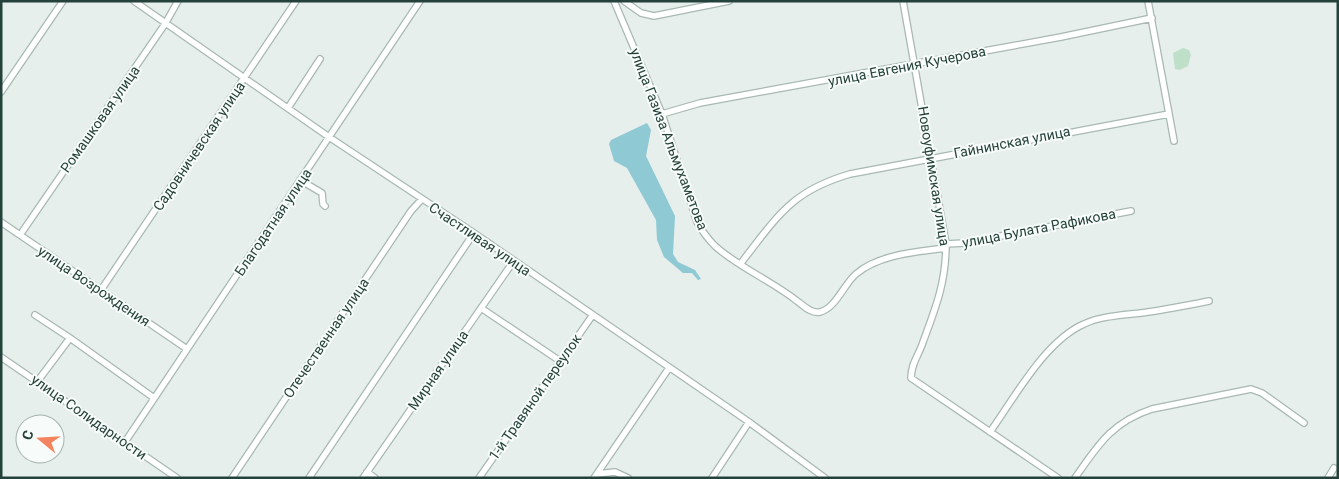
<svg xmlns="http://www.w3.org/2000/svg" width="1339" height="479" font-family="Roboto,sans-serif">
	<rect width="100%" height="100%" fill="#e6efeb"/>
	<path fill="#bfe0c8" d="M1183 48 1189 50 1191 55 1188 66 1180 70 1175 69 1173 53Z"/>
	<path fill="#8ec9d4" d="M647 123 651 130 646 156 675 216 673 254 678 262 695 270 701 279 698 280 692 273H683L664 257 657 240 656 220 627 168 614 161 609 144 611 140Z"/>
	<g fill="none" stroke-linecap="round" stroke-linejoin="round">
		<g stroke="#a8b8b2" stroke-width="8">
			<path id="street" d="M134 1 329 137 474 233 749 422 825 478
				M614 1 662 114 697 222C702 231 707 238 715 246 738 267 772 281 797 301 803 305 811 314 820 312 836 308 844 284 856 274 879 254 917 252 946 248
				M624 1 641 13 654 16 729 1
				M903 1 946 244C946 282 936 307 923 342 919 355 911 363 911 378L1058 478
				M1148 1 1174 141
				M1 92 63 1
				M288 108 320 59
				M662 114 700 103 1061 37 1152 18
				M300 180 322 193 323 204 325 206
				M1 222 187 349
				M20 235 165 24 178 1
				M946 244 964 243 1131 211
				M741 263C777 217 791 191 850 174L1169 114
				M101 290 296 1
				M481 308 560 361
				M35 315 70 338
				M1 357 177 478
				M37 382 70 338 154 398
				M990 432C1015 397 1045 341 1084 324 1103 315 1128 315 1148 312 1169 309 1189 305 1209 301
				M125 442 420 1
				M367 472 375 478
				M597 474 615 472 628 478
				M232 478 411 211 422 199
				M309 478 474 233
				M363 478 513 262
				M479 478 592 316
				M594 478 669 368
				M712 478 749 422
				M1075 478C1098 445 1112 422 1152 409L1251 389 1262 393 1304 423
				M1328 478 1334 468"/>
		</g>
		<use href="#street" stroke="#fff" stroke-width="5.5"/>
	</g>
	<g text-anchor="middle" stroke-width="4" stroke-linejoin="round" paint-order="stroke">
		<g font-size="14" fill="#24423a" stroke="#f7fbf9">
			<text transform="translate(907 66) rotate(-11)" y="5">улица Евгения Кучерова</text>
			<text transform="translate(100 119) rotate(-55)" y="5">Ромашковая улица</text>
			<text transform="translate(669 139) rotate(69)" y="5">улица Газиза Альмухаметова</text>
			<text transform="translate(1012 142) rotate(-11)" y="5">Гайнинская улица</text>
			<text transform="translate(199 146) rotate(-56)" y="5">Садовничевская улица</text>
			<text transform="translate(934 176) rotate(81)" y="5">Новоуфимская улица</text>
			<text transform="translate(273 222) rotate(-56)" y="5">Благодатная улица</text>
			<text transform="translate(1039 228) rotate(-11)" y="5">улица Булата Рафикова</text>
			<text transform="translate(480 239) rotate(34)" y="5">Счастливая улица</text>
			<text transform="translate(94 286) rotate(34)" y="5">улица Возрождения</text>
			<text transform="translate(326 338) rotate(-56)" y="5">Отечественная улица</text>
			<text transform="translate(438 370) rotate(-55)" y="5">Мирная улица</text>
			<text transform="translate(535 397) rotate(-55)" y="5">1-й Травяной переулок</text>
			<text transform="translate(89 417) rotate(35)" y="5">улица Солидарности</text>
		</g>
	</g>
	<rect width="1339" height="479" fill="none" stroke="#24423a" stroke-width="5"/>
	<g transform="translate(40 439) rotate(288)"><circle r="24" fill="#f7fbf9" stroke="#a3b1ad"/>
	<path d="M0-4L9 19L0 12L-9 19Z" fill="#f4845f"/>
	<text y="-8" font-size="14" font-weight="bold" text-anchor="middle" fill="#24423a">С</text>
	</g>
</svg>
